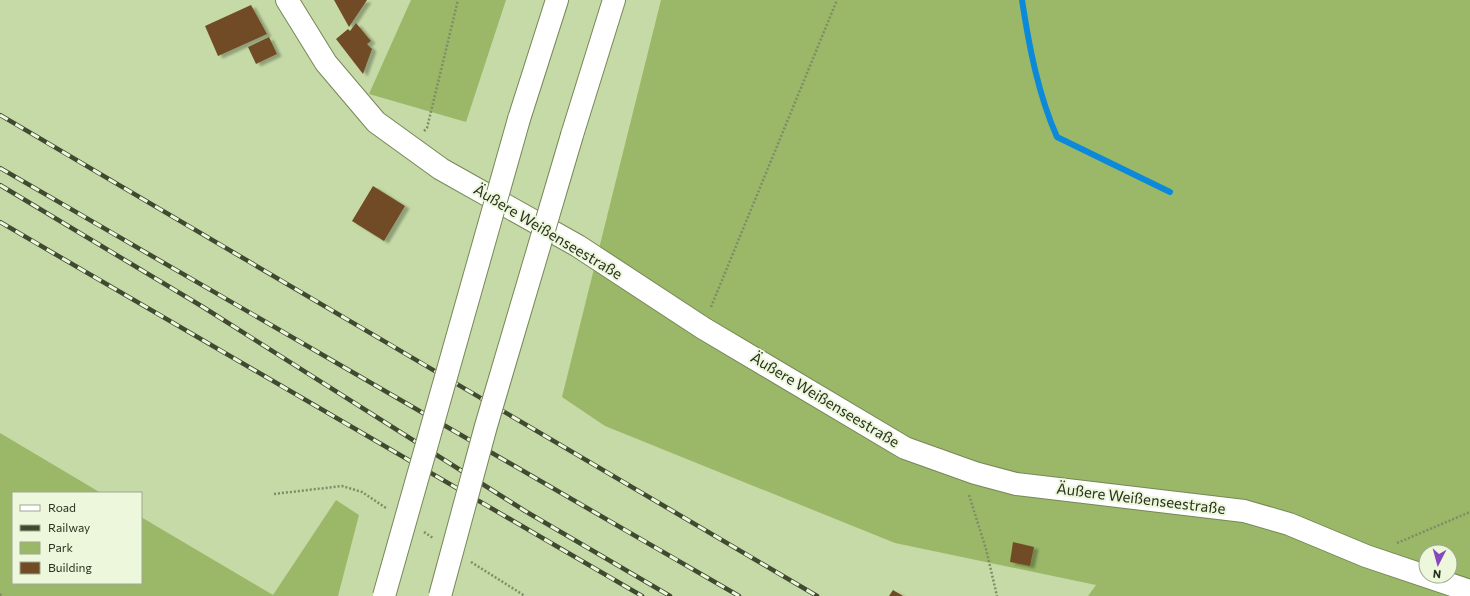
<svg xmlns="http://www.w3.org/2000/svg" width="1470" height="596" font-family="Commissioner,sans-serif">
	<defs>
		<filter id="shadow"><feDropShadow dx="4.5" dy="2.5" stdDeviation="1" flood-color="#0004"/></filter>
	</defs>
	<rect width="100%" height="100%" fill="#c5daa6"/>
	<path fill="#9ab868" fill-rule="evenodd" d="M411 0H506L466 122 369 94Z
		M661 0H1470V596H1088L1096 585 895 543 605 426 562 397ZM1426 552H1450V576H1426Z
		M0 433 101 493H13V583H141V517L273 595 336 500 359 515 338 596H0Z"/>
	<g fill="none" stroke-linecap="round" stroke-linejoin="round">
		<path stroke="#0c8ad9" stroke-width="6" d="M1022 0C1029 46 1038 94 1057 137L1170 192"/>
	</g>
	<path fill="#714c25" filter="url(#shadow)" d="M334 0H367L349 27Z
		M251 5 267 34 218 56 205 26Z
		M356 23 371 41 367 44 372 49 363 74 336 39 348 29 350 31Z
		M269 37 277 54 256 64 248 47Z
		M373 186 405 206 384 241 352 221Z
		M1013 542 1034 547 1030 566 1010 562Z
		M893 590 903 596H889Z"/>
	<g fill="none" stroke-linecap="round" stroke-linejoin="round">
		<g stroke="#768857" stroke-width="24">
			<path id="street" d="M287 0 326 63 376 122 441 169 578 246 703 328 905 448 975 473 1016 484 1244 511 1289 524 1366 556 1470 591"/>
		</g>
		<g stroke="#768857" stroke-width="24">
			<path id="highway" d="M519 119 557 0
				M572 135 614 0"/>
		</g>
		<path stroke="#7e8d67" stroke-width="2.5" stroke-dasharray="2 2" stroke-linecap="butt" d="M424 131 427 128 458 0
			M711 307 837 0
			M274 494 342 486 362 492 386 508
			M969 495 986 549 997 596
			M424 532 433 538
			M1397 543 1470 512
			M471 562 525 596
			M0 594 2 596"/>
		<use href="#street" stroke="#fff" stroke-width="22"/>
		<use href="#highway" stroke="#fff" stroke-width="22"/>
		<g stroke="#404a30" stroke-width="4.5">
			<path id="rail" d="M0 115 817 596
				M0 168 739 596
				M0 185 203 307 525 511 670 596
				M0 222 642 596"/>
		</g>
		<use href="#rail" stroke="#ecf7dc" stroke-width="3" stroke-dasharray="9" stroke-linecap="butt"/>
		<g stroke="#768857" stroke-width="24" stroke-linecap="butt">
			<path id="highway-bridge" d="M384 596 519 119
				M440 596 486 426 572 135"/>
		</g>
		<use href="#highway-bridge" stroke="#fff" stroke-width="22"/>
	</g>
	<g text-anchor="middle" stroke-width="4" stroke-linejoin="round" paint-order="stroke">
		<g font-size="15" fill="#2a321d" stroke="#ecf7dc">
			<text transform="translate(548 232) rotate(31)" y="5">Äußere Weißenseestraße</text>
			<text transform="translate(825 400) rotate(31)" y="5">Äußere Weißenseestraße</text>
			<text transform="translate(1141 499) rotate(7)" y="5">Äußere Weißenseestraße</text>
		</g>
	</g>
	<rect x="12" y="492" width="130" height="92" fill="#ecf7dc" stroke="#9ea890"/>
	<rect x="20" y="505" width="20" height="6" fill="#ffffff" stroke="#9ea890"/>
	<text x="48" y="512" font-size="12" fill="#2a321d">Road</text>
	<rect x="20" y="525" width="20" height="6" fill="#404a30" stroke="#9ea890"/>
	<text x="48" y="532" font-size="12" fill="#2a321d">Railway</text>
	<rect x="20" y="542" width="20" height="12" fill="#9ab868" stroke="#9ea890"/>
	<text x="48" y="552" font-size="12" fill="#2a321d">Park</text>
	<rect x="20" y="562" width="20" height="12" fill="#714c25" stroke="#9ea890"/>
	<text x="48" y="572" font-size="12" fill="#2a321d">Building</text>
	<g transform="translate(1438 564) rotate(186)"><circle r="19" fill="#ecf7dc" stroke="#9ea890"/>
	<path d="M0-3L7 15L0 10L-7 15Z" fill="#8748be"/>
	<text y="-6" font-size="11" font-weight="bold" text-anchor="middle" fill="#2a321d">N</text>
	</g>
</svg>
